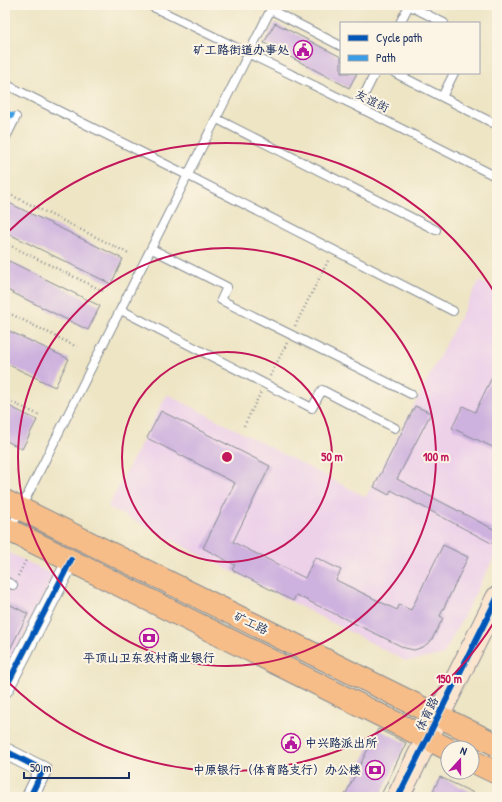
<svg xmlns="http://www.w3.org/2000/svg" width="502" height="802" font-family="'Patrick Hand','LXGW WenKai TC',sans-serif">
	<rect width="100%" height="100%" fill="#fcf5e5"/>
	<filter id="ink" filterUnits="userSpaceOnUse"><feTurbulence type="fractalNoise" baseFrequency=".025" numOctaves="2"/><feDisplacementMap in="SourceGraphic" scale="8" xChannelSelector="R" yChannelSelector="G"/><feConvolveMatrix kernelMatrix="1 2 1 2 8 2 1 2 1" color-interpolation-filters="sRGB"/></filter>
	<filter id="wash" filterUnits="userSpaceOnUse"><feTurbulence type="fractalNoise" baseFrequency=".012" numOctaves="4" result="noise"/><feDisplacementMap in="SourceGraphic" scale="16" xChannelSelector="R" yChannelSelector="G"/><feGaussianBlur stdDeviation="0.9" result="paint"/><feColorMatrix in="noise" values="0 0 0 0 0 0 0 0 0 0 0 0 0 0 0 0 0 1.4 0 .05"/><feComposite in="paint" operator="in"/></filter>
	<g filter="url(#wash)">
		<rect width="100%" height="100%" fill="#eee5c5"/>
		<path fill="#edd1e9" d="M479 281 497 291V552L443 655 406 661 108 507 167 394 366 497Z
			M5 551 54 575 5 673Z"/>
		<g id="blocks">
			<path fill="#cdb1de" d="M275 23 341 57V73H357L349 88 264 43Z
				M5 201 123 259 111 284 5 232Z
				M5 259 100 306 88 330 5 289Z
				M5 329 69 359 55 387 5 363Z
				M497 367V449L452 428 463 406 475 412Z
				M5 404 37 420 22 449 5 440Z
				M415 406 431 413 397 479 497 531V546L391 490 389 495 374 487Z
				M161 411 270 466 233 542 305 578 315 557 341 570 336 580 397 610 399 605 411 610 443 545 468 557 440 616 443 618 431 641 423 647 414 650 405 648 296 595 293 601 232 570 235 565 203 548 235 483 147 438Z
				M5 602 28 614 5 659Z
				M378 729 406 743 380 797H344Z
				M440 777 482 797H430Z"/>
		</g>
	</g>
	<g filter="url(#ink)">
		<use href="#blocks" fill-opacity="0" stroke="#848a92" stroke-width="1"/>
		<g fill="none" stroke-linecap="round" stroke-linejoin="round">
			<g stroke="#848a92" stroke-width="10">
				<path id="lane" d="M149 5 358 107 497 177
					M408 5 444 23
					M271 10 341 46
					M400 23 409 5
					M395 73 497 125
					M5 84 189 176 453 311
					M442 97 454 73
					M358 107 375 73
					M217 119 436 230
					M5 139 16 117
					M152 249 227 287 221 300 411 394
					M121 310 312 408 322 390 395 428
					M10 530 273 5
					M5 581 13 585"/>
			</g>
			<g stroke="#848a92" stroke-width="18">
				<path id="street" d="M5 689 71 560
					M5 751 43 770 30 797"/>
			</g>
			<g stroke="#848a92" stroke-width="24">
				<path id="secondary" d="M398 797 497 598"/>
			</g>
			<g stroke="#848a92" stroke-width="24">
				<path id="primary" d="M5 501 497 745
					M5 528 448 749
					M472 761 497 773"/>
			</g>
			<path stroke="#848a92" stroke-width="2.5" stroke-dasharray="1 3" stroke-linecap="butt" d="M5 192 128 253
				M5 243 105 292
				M5 311 77 347
				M295 326 329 259
				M270 376 287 343
				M5 399 41 416
				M244 426 261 392
				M18 576 27 558"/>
			<use href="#lane" stroke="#fff" stroke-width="8"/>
			<use href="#street" stroke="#fff" stroke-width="16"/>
			<use href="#secondary" stroke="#fce5cf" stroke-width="22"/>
			<use href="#primary" stroke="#f7bd88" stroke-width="22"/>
			<path stroke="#3b9de6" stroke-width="5" stroke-dasharray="10 5" stroke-linecap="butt" d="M5 112 16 117"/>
			<g stroke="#fcf5e5" stroke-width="8">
				<path id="cycleway" d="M5 689 71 560
					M5 751 43 770 30 797
					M398 797 497 598"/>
			</g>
			<use href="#cycleway" stroke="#0057b8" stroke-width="6"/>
		</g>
	</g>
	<g fill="none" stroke="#c2185b" stroke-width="2">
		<circle cx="227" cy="457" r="105"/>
		<circle cx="227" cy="457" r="209"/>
		<path d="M496 619A314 314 0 0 1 7 681M7 233A314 314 0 0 1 496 295"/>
	</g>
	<defs>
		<g id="civic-ring" transform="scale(1)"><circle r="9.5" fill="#fcf5e5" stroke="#b5179e" stroke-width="1.5"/><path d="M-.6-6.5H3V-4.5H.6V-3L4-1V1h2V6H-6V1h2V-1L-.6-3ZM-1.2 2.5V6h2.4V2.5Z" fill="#b5179e"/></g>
		<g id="bank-ring" transform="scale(1)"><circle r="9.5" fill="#fcf5e5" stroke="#b5179e" stroke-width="1.5"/><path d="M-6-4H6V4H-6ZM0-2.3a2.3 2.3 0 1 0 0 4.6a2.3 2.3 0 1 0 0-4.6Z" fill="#b5179e"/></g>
	</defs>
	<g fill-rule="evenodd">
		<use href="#civic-ring" x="303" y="50"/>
		<use href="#bank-ring" x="149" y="638"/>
		<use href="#civic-ring" x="291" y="743"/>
		<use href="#bank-ring" x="375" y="770"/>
	</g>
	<g text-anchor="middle" stroke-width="4" stroke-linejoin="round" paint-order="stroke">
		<g font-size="12" font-weight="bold" fill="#1b2f5e" stroke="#fcf5e5" text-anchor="end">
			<text x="289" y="54">矿工路街道办事处</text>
			<text x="149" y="662" text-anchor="middle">平顶山卫东农村商业银行</text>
			<text x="305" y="747" text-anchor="start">中兴路派出所</text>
			<text x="361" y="774">中原银行（体育路支行）办公楼</text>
		</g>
		<g font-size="12" fill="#1b2f5e" stroke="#fcf5e5">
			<text transform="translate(372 101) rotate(26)" y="4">友谊街</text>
			<text transform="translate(251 623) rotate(26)" y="4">矿工路</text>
			<text transform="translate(427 714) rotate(-64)" y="4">体育路</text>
		</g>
	</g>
	<circle cx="227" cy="457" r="6" fill="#c2185b" stroke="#fcf5e5" stroke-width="2"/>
	<g font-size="12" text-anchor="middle" font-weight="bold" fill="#c2185b" stroke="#fcf5e5" stroke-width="4" stroke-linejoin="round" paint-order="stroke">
		<text x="332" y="461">50 m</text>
		<text x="436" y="461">100 m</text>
		<text x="449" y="683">150 m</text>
	</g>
	<rect width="502" height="802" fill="none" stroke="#fcf5e5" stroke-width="20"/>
	<rect x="340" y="22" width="140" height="52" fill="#fcf5e5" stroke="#a2a6af"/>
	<rect x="348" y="35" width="20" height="6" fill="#0057b8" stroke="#a2a6af"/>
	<text x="376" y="42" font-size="12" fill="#1b2f5e">Cycle path</text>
	<rect x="348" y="55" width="20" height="6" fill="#3b9de6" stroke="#a2a6af"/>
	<text x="376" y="62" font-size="12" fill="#1b2f5e">Path</text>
	<g transform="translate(460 760) rotate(21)"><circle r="19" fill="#fcf5e5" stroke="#a2a6af"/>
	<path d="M0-3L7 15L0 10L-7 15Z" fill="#b5179e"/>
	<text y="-6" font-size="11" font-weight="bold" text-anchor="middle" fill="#1b2f5e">N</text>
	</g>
	<path d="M24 772v6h105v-6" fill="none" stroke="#1b2f5e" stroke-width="2"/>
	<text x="30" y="772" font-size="12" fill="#1b2f5e" stroke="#fcf5e5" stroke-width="3" paint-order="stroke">50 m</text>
</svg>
